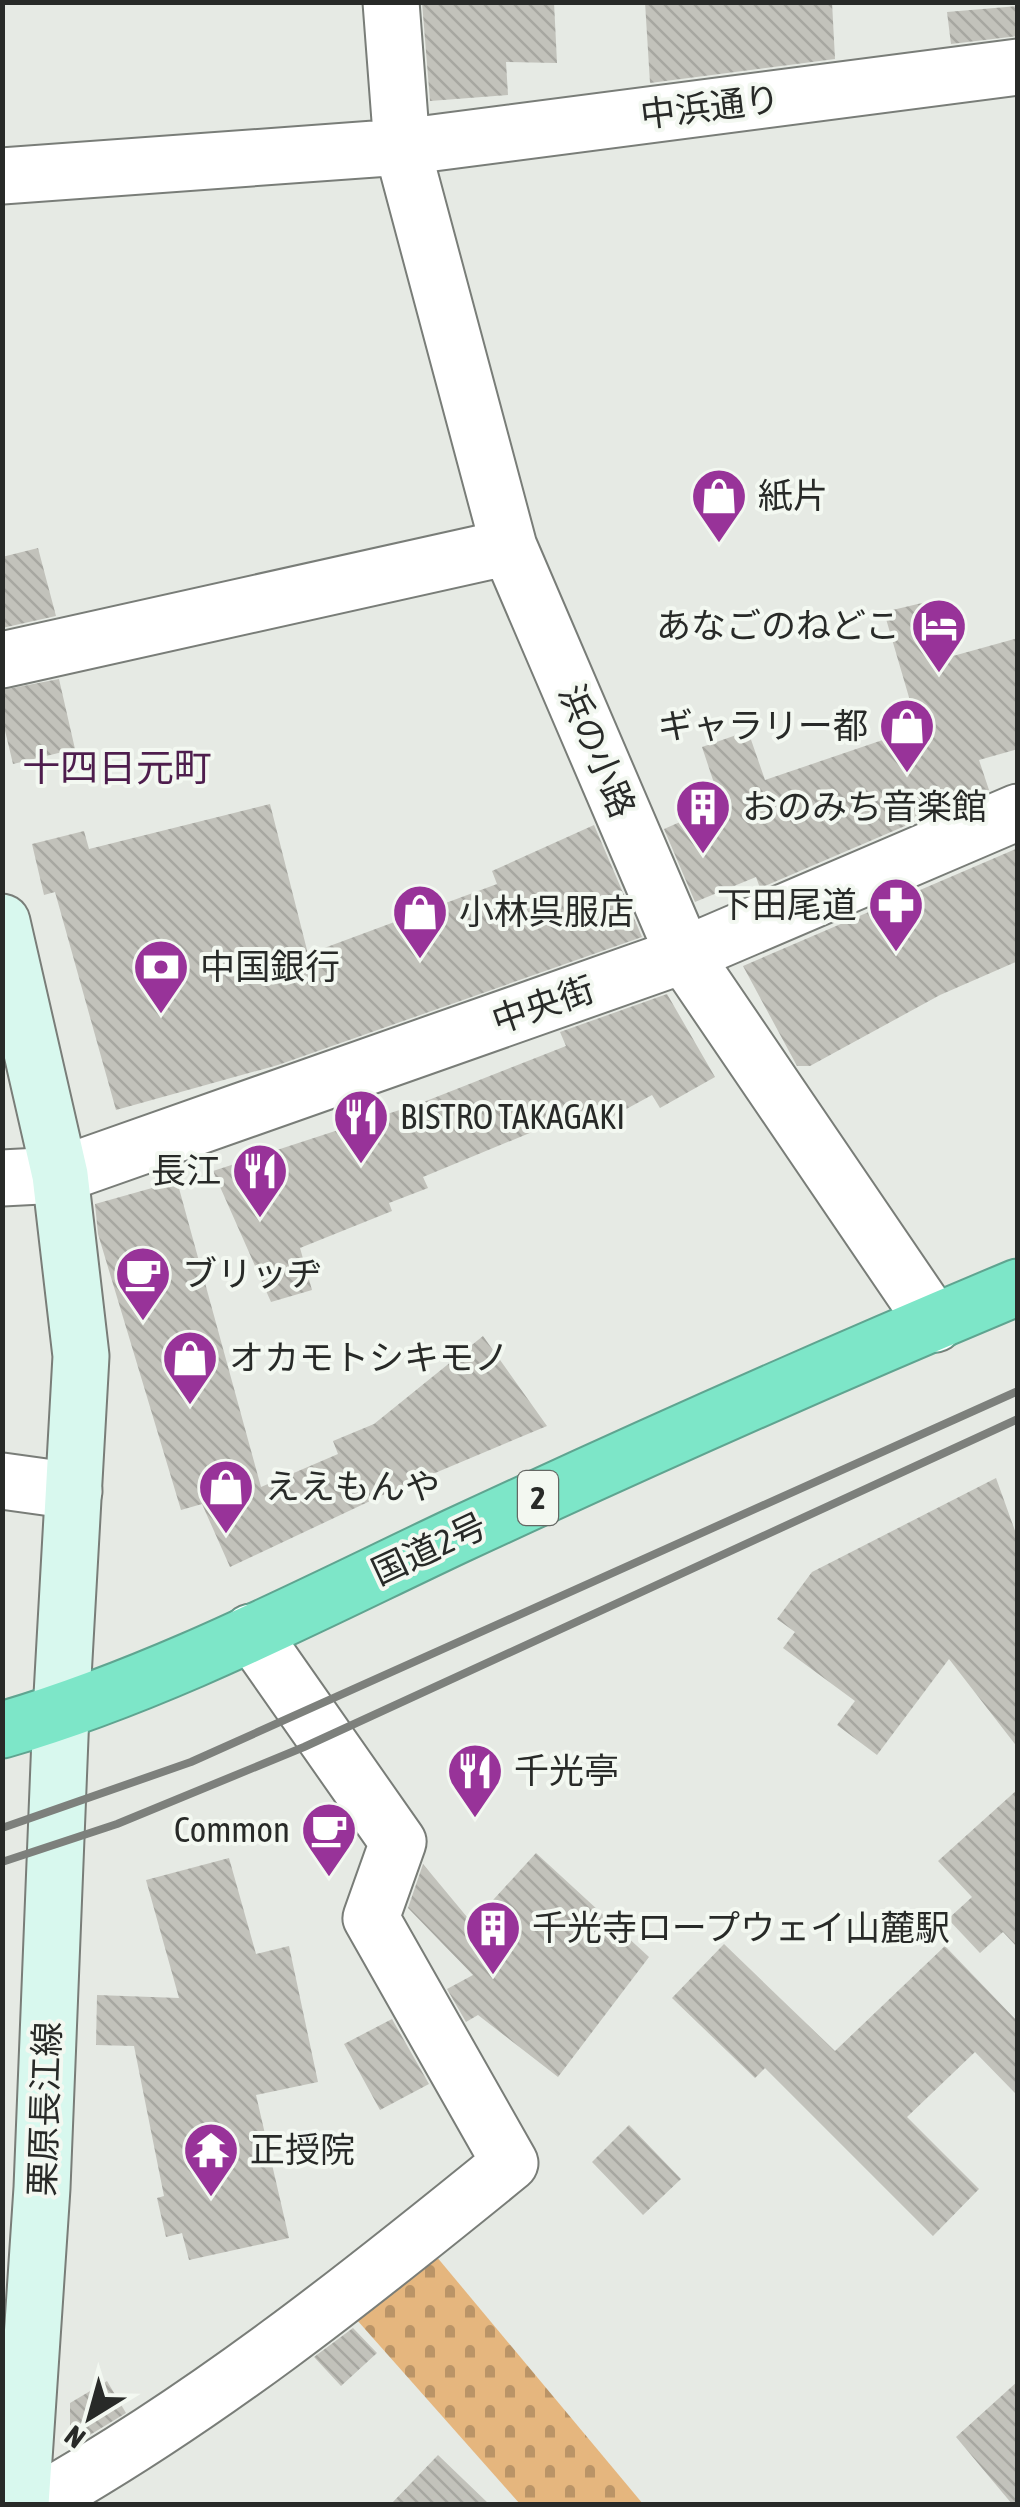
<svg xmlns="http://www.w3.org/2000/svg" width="1020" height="2507" font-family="'Asap Condensed','Noto Sans JP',sans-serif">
	<defs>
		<pattern id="cemetery-stones" width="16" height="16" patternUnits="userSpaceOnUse" patternTransform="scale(2.5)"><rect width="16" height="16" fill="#e5b67e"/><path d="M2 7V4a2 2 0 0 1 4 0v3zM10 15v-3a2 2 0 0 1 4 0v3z" fill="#ba9467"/></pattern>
		<pattern id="building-back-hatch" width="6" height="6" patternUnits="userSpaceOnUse" patternTransform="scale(2.5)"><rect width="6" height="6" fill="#c2c2bb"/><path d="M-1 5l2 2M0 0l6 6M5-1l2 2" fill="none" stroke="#a7a7a1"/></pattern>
	</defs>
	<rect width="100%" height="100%" fill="#e6eae4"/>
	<path fill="url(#cemetery-stones)" d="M431 2250 643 2504H520L349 2311Z"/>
	<path fill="url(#building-back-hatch)" d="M422 2H554L557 63 506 62 508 95 430 101Z
		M645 2H832L835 59 650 83Z
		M1018 6V36L951 44 947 12Z
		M38 548 56 616 2 628V557Z
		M939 599 953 656 1018 638V749L979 760 989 790 760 888 756 877 695 902 664 829 721 804 702 747 748 731 765 780 918 728 884 612Z
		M59 679 75 749 13 764 2 718V690Z
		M270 804 308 954 497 884 492 871 594 825 642 937 278 1065 116 1110 55 892 44 895 32 844 84 831 89 849Z
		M1018 848V961L940 995 810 1066H797L743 966Z
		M667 994 715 1077 660 1108 652 1095 608 1119 600 1104 423 1177 428 1188 389 1203 392 1211 300 1248 312 1290 271 1302 213 1171 421 1103 566 1046 560 1032Z
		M177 1181 261 1487 338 1454 333 1441 374 1424 483 1336 547 1426 385 1494 230 1567 202 1504 181 1510 98 1234 95 1204Z
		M996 1478 1018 1539V1748L949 1659 877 1755 837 1725 855 1701 783 1648 795 1632 777 1619 812 1572Z
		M1018 1789V1948L1003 1932 980 1953 948 1919 972 1897 938 1861Z
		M536 1853 649 1957 558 2077 478 2015 466 2022 447 1989 473 1975 408 1908 423 1864 472 1923Z
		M229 1858 256 1954 289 1946 318 2082 256 2095 289 2238 189 2260 182 2233 166 2237 157 2198 164 2196 134 2046 96 2045 97 1995 179 1998 146 1880Z
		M724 1944 835 2051 945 1946 1018 2022V2096L975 2052 907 2117 979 2189 933 2236 765 2068 755 2078 672 1998Z
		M392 2019 429 2084 380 2110 344 2044Z
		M629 2125 681 2179 643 2215 592 2162Z
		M353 2328 377 2353 341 2386 314 2357Z
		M107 2381 126 2413 70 2447V2403Z
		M1018 2381V2504H1012L956 2437Z
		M438 2455 489 2504H391Z"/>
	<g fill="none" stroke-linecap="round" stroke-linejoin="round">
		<g stroke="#797d78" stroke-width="59">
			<path id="street" d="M391 2 402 147 509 547 684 955 935 1324
				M2 176 402 147 1018 67
				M2 660 509 547
				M2 1178 60 1175 684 955 1018 812
				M2 1481 74 1491
				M35 2504C205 2409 359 2286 510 2163L371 1918 398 1842 251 1632"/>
		</g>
		<g stroke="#797d78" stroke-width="59">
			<path id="secondary" d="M2 922 60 1175 81 1356 61 1713 42 2188 21 2504"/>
		</g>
		<g stroke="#5fa490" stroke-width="59">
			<path id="highway" d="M2 1730C160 1684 308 1606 456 1536 641 1450 829 1366 1018 1287"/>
		</g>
		<use href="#street" stroke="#fff" stroke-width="55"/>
		<use href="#secondary" stroke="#d8f8ee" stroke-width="55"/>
		<use href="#highway" stroke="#7de6c8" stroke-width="55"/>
		<path stroke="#7d807c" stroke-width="8" d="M2 1828 191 1762 1018 1391
			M2 1862 117 1824 304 1747 1018 1419"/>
	</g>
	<defs>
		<g id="shop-pin" transform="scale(2.875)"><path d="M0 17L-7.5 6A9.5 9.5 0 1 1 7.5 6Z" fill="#983399" stroke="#f3f8f1"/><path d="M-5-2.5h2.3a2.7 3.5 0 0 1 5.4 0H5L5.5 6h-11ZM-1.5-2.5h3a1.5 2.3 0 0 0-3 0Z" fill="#fff"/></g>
		<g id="hotel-pin" transform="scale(2.875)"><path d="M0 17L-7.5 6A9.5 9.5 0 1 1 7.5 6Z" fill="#983399" stroke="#f3f8f1"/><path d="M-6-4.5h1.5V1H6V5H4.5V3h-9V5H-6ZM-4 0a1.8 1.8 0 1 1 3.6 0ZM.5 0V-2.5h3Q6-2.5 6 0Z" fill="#fff"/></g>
		<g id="building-pin" transform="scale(2.875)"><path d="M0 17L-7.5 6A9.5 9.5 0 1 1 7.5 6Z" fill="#983399" stroke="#f3f8f1"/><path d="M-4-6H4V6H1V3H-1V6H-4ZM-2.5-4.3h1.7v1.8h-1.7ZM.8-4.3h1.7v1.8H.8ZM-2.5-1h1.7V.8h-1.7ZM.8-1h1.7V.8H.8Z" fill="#fff"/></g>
		<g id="pharmacy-pin" transform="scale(2.875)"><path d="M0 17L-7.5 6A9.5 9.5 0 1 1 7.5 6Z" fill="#983399" stroke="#f3f8f1"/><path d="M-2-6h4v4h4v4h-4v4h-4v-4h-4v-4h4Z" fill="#fff"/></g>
		<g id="bank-pin" transform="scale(2.875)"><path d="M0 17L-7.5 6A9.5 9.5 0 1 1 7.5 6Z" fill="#983399" stroke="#f3f8f1"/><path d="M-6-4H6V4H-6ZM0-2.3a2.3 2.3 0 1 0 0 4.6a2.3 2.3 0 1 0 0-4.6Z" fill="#fff"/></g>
		<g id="restaurant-pin" transform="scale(2.875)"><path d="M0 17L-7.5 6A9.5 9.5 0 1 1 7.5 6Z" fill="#983399" stroke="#f3f8f1"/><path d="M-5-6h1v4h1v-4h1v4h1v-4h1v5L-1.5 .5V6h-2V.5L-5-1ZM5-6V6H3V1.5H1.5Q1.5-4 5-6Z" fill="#fff"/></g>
		<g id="cafe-pin" transform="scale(2.875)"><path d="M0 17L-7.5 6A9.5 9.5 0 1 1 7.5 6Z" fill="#983399" stroke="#f3f8f1"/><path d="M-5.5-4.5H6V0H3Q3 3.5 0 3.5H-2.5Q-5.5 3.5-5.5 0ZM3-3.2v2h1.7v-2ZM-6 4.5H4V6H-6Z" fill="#fff"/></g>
		<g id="temple-pin" transform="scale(2.875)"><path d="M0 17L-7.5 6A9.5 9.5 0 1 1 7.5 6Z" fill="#983399" stroke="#f3f8f1"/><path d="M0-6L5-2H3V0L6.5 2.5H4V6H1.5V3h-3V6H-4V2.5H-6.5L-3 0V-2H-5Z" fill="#fff"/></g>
	</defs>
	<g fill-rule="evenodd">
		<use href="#shop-pin" x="719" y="496"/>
		<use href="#hotel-pin" x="939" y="626"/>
		<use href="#shop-pin" x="907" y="726"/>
		<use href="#building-pin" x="703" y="807"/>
		<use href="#pharmacy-pin" x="896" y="905"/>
		<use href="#shop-pin" x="420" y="912"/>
		<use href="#bank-pin" x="161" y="967"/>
		<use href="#restaurant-pin" x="361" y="1117"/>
		<use href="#restaurant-pin" x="260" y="1171"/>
		<use href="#cafe-pin" x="143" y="1274"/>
		<use href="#shop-pin" x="190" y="1358"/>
		<use href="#shop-pin" x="226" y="1487"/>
		<use href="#restaurant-pin" x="475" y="1771"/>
		<use href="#cafe-pin" x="329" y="1830"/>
		<use href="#building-pin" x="493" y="1928"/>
		<use href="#temple-pin" x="211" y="2150"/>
	</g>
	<g text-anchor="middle" stroke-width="8" stroke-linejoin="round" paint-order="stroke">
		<rect fill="#f3f8f1" stroke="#656864" stroke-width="2.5" x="518" y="1471" width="40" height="54" rx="8"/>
		<g font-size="32" font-weight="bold" fill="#282a28">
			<text x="538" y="1509">2</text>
		</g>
		<g font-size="35" fill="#282a28" stroke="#f3f8f1">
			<text transform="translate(710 107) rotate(-7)" y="12">中浜通り</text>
			<text transform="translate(597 751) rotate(67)" y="12">浜の小路</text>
			<text transform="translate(543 1005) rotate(-19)" y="12">中央街</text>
			<text transform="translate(429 1549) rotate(-25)" y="12">国道2号</text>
			<text transform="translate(45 2109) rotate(-88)" y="12">栗原長江線</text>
		</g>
		<g font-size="35" fill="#282a28" stroke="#f3f8f1" text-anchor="start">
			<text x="758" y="508">紙片</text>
			<text x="900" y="638" text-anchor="end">あなごのねどこ</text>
			<text x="868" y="738" text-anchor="end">ギャラリー都</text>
			<text x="742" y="819">おのみち音楽館</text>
			<text x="857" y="917" text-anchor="end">下田尾道</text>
			<text x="459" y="924">小林呉服店</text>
			<text x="200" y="979">中国銀行</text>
			<text x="400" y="1129">BISTRO TAKAGAKI</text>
			<text x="221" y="1183" text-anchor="end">長江</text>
			<text x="182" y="1286">ブリッヂ</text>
			<text x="229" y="1370">オカモトシキモノ</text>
			<text x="265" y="1499">ええもんや</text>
			<text x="514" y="1783">千光亭</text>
			<text x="290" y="1842" text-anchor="end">Common</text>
			<text x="532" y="1940">千光寺ロープウェイ山麓駅</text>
			<text x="250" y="2162">正授院</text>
		</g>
		<g font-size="38" fill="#4e1d4d" stroke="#f3f8f1">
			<text x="117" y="781">十四日元町</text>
		</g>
	</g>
	<rect width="1020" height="2507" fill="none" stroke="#282a28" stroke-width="10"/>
	<g transform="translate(90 2417) rotate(217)" stroke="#f3f8f1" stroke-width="8" paint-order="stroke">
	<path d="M0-8L18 38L0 25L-18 38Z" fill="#282a28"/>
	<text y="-15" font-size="28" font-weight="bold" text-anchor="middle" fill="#282a28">N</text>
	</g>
</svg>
